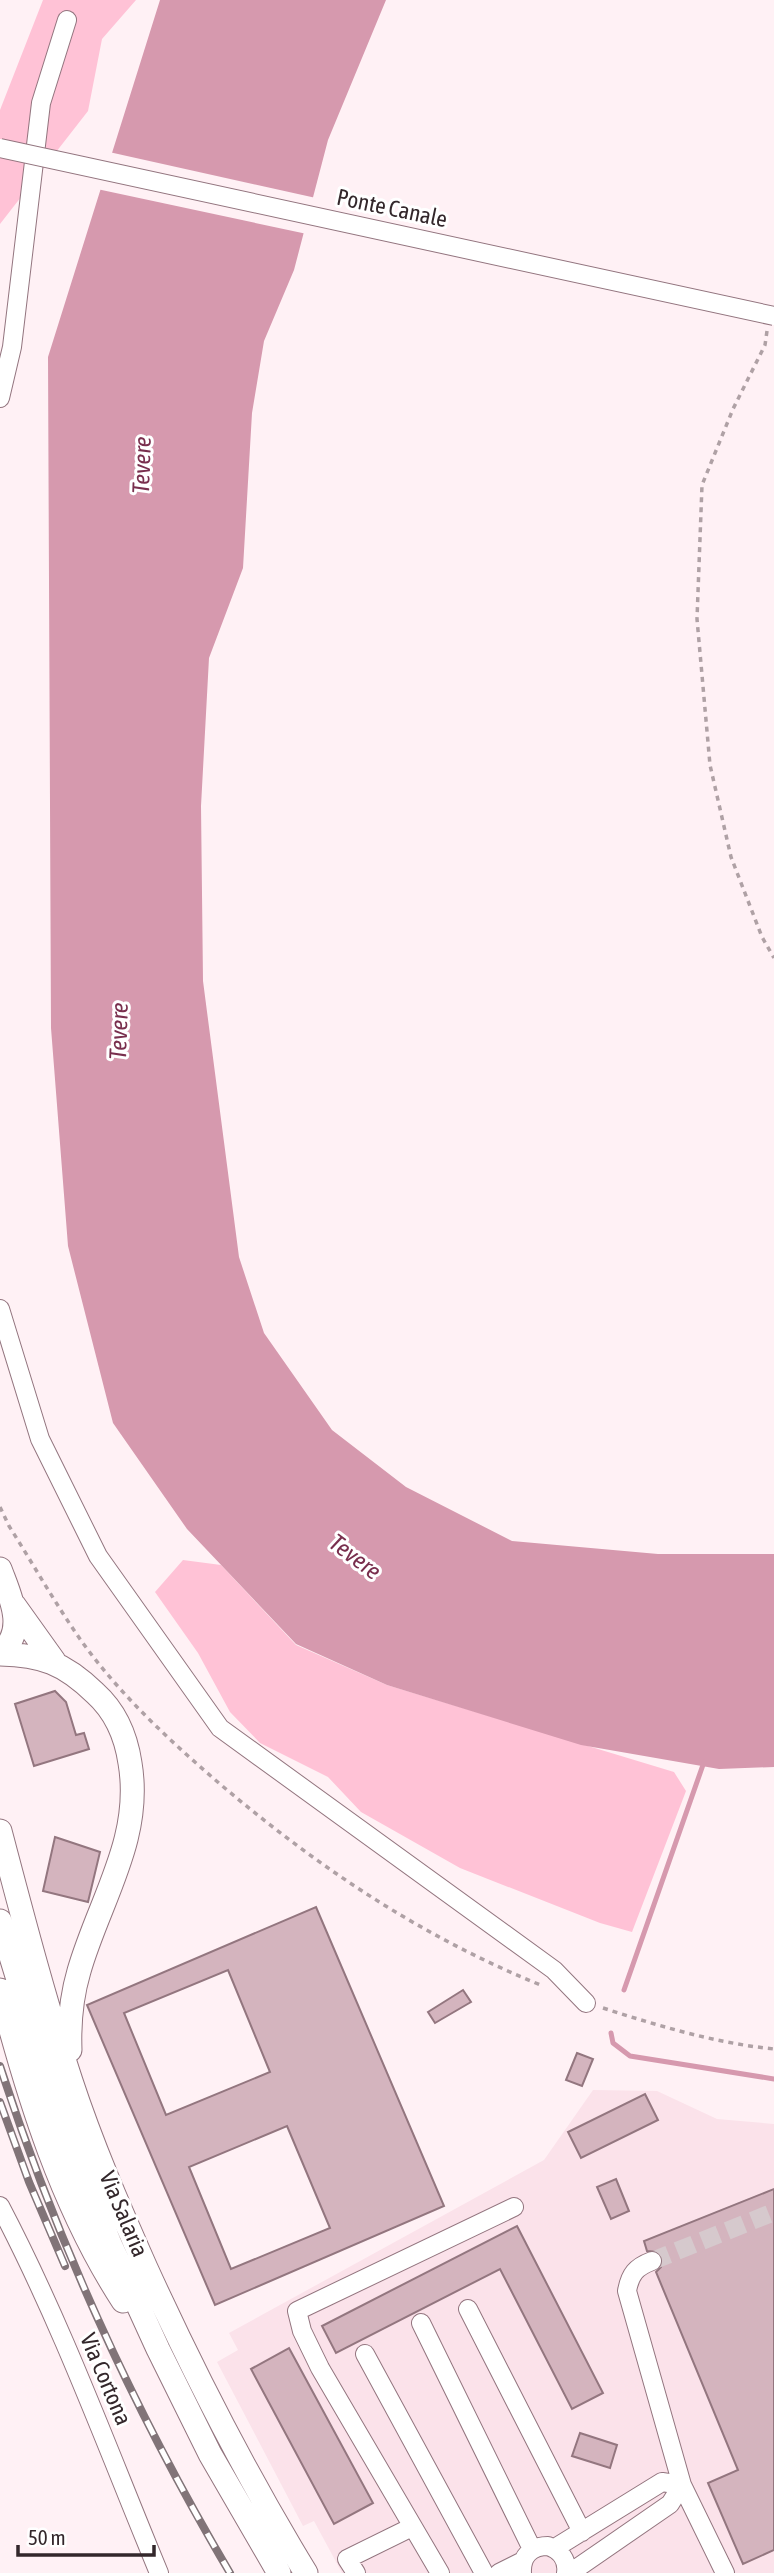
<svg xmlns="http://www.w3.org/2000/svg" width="774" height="2573" font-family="'Asap Condensed',sans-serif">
	<rect width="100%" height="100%" fill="#fff1f5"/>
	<path fill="#fbe2ea" d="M593 2090 657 2091 717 2119 774 2124V2573H342L314 2521 303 2526 217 2362 238 2350 229 2333 544 2160Z"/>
	<path fill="#ffc2d6" d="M43 0H136L102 39 88 111 0 224V110Z
		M183 1560 221 1565 296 1645 387 1685 674 1772 686 1791 632 1932 600 1923 460 1868 361 1812 328 1777 260 1743 230 1712 198 1653 155 1592Z"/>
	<path fill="#d699ae" d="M160 0H386L328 140 294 270 264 341 252 413 243 568 209 658 201 806 203 981 239 1257 264 1333 332 1430 406 1487 512 1541 658 1554H774V1767L719 1769 581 1745 387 1685 296 1644 187 1529 113 1423 68 1246 51 1028 48 357Z"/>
	<path fill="#fff1f5" d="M109 152 316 198 307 234 97 189Z"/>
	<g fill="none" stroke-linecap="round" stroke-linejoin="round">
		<path stroke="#d699ae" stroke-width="5" d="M624 1990 704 1762
			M611 2033 613 2043 630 2056 774 2079"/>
	</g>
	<path fill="#d4b4be" stroke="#93767f" stroke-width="2" fill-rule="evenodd" d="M55 1691 66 1702 76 1735 84 1733 89 1749 34 1766 15 1704Z
		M55 1837 100 1852 88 1902 43 1891Z
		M316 1907 444 2206 215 2305 87 2005ZM228 1970 270 2072 166 2115 124 2013ZM287 2126 330 2228 231 2269 189 2167Z
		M463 1990 471 2002 435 2023 428 2012Z
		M577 2053 593 2059 582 2086 566 2080Z
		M645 2094 658 2120 581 2158 568 2132Z
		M616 2179 629 2211 611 2219 597 2187Z
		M774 2189V2550L743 2564 708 2483 738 2470 656 2272 661 2267 663 2257 658 2252 647 2251 644 2241Z
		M517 2226 603 2393 572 2409 500 2269 336 2353 322 2326Z
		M289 2348 373 2503 334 2524 251 2369Z
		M580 2433 617 2445 610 2468 572 2456Z"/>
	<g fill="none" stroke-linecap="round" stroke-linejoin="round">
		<path stroke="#d6c9cd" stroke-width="18" stroke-dasharray="18 9" stroke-linecap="butt" d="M652 2261 774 2212"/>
		<g stroke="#93757f" stroke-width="20">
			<path id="minor" d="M0 398 12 347 41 103 67 20
				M0 1309 40 1439 98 1556 220 1728 554 1970 586 2003
				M0 2206C62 2324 108 2450 159 2573
				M652 2261C636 2267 630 2274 627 2291L682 2485 725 2573
				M468 2309 582 2532
				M421 2323 532 2549
				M365 2354 484 2573
				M555 2548 662 2482 682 2485 670 2504 570 2573
				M356 2573 347 2559 412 2527
				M440 2573 320 2368 302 2331 297 2311 514 2207
				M499 2573 523 2561
				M522 2573C521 2556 531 2546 548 2546 560 2550 568 2560 566 2573"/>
		</g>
		<g stroke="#93757f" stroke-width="25">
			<path id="major" d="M0 1569C10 1596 28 1631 0 1653
				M14 1605 54 1661
				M0 1654C42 1655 64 1663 95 1693 115 1711 126 1736 130 1763 143 1839 99 1901 79 1971 71 1998 69 2023 70 2050
				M0 1831C22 1914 44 1999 71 2081 92 2145 119 2207 146 2268 194 2373 246 2475 306 2573
				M0 1921 66 2135 110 2244 158 2349 210 2454 279 2573
				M0 1990C28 2097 62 2207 123 2301"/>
		</g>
		<path stroke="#afa1a5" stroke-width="3.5" stroke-dasharray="5 5" stroke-linecap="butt" d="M767 331 765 345 733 409 702 485 697 619 710 765 731 857 762 937 774 958
			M0 1507 9 1526C33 1564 55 1603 80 1639 119 1694 169 1740 220 1784 319 1868 422 1937 543 1986
			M603 2008C659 2026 715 2043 774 2049"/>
		<use href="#minor" stroke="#fff" stroke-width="18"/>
		<use href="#major" stroke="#fff" stroke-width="23"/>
		<g stroke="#817478" stroke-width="8">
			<path id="rail" d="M0 2066C57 2242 136 2414 230 2573
				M0 2102 29 2182 65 2266"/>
		</g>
		<use href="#rail" stroke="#fff" stroke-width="5" stroke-dasharray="16" stroke-linecap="butt"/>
		<g stroke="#93757f" stroke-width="20" stroke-linecap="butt">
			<path id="minor-bridge" d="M0 148 774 316"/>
		</g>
		<use href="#minor-bridge" stroke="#fff" stroke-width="18"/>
	</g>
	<g text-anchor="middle" stroke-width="6" stroke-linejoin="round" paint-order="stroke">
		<g font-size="23" fill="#33272b" stroke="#fff">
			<text transform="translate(392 208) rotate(12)" y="8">Ponte Canale</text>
			<text transform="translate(124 2214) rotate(67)" y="8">Via Salaria</text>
			<text transform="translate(106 2379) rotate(67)" y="8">Via Cortona</text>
		</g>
		<g font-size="24" font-style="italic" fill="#792f4e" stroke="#fff">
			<text transform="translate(142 465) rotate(-88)" y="8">Tevere</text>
			<text transform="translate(119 1031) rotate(-88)" y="8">Tevere</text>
			<text transform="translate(355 1557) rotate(37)" y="8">Tevere</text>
		</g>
	</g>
	<path d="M18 2545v10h136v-10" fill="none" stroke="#33272b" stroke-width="3.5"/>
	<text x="28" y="2545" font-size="21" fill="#33272b" stroke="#ffffff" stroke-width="5" paint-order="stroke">50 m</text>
</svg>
